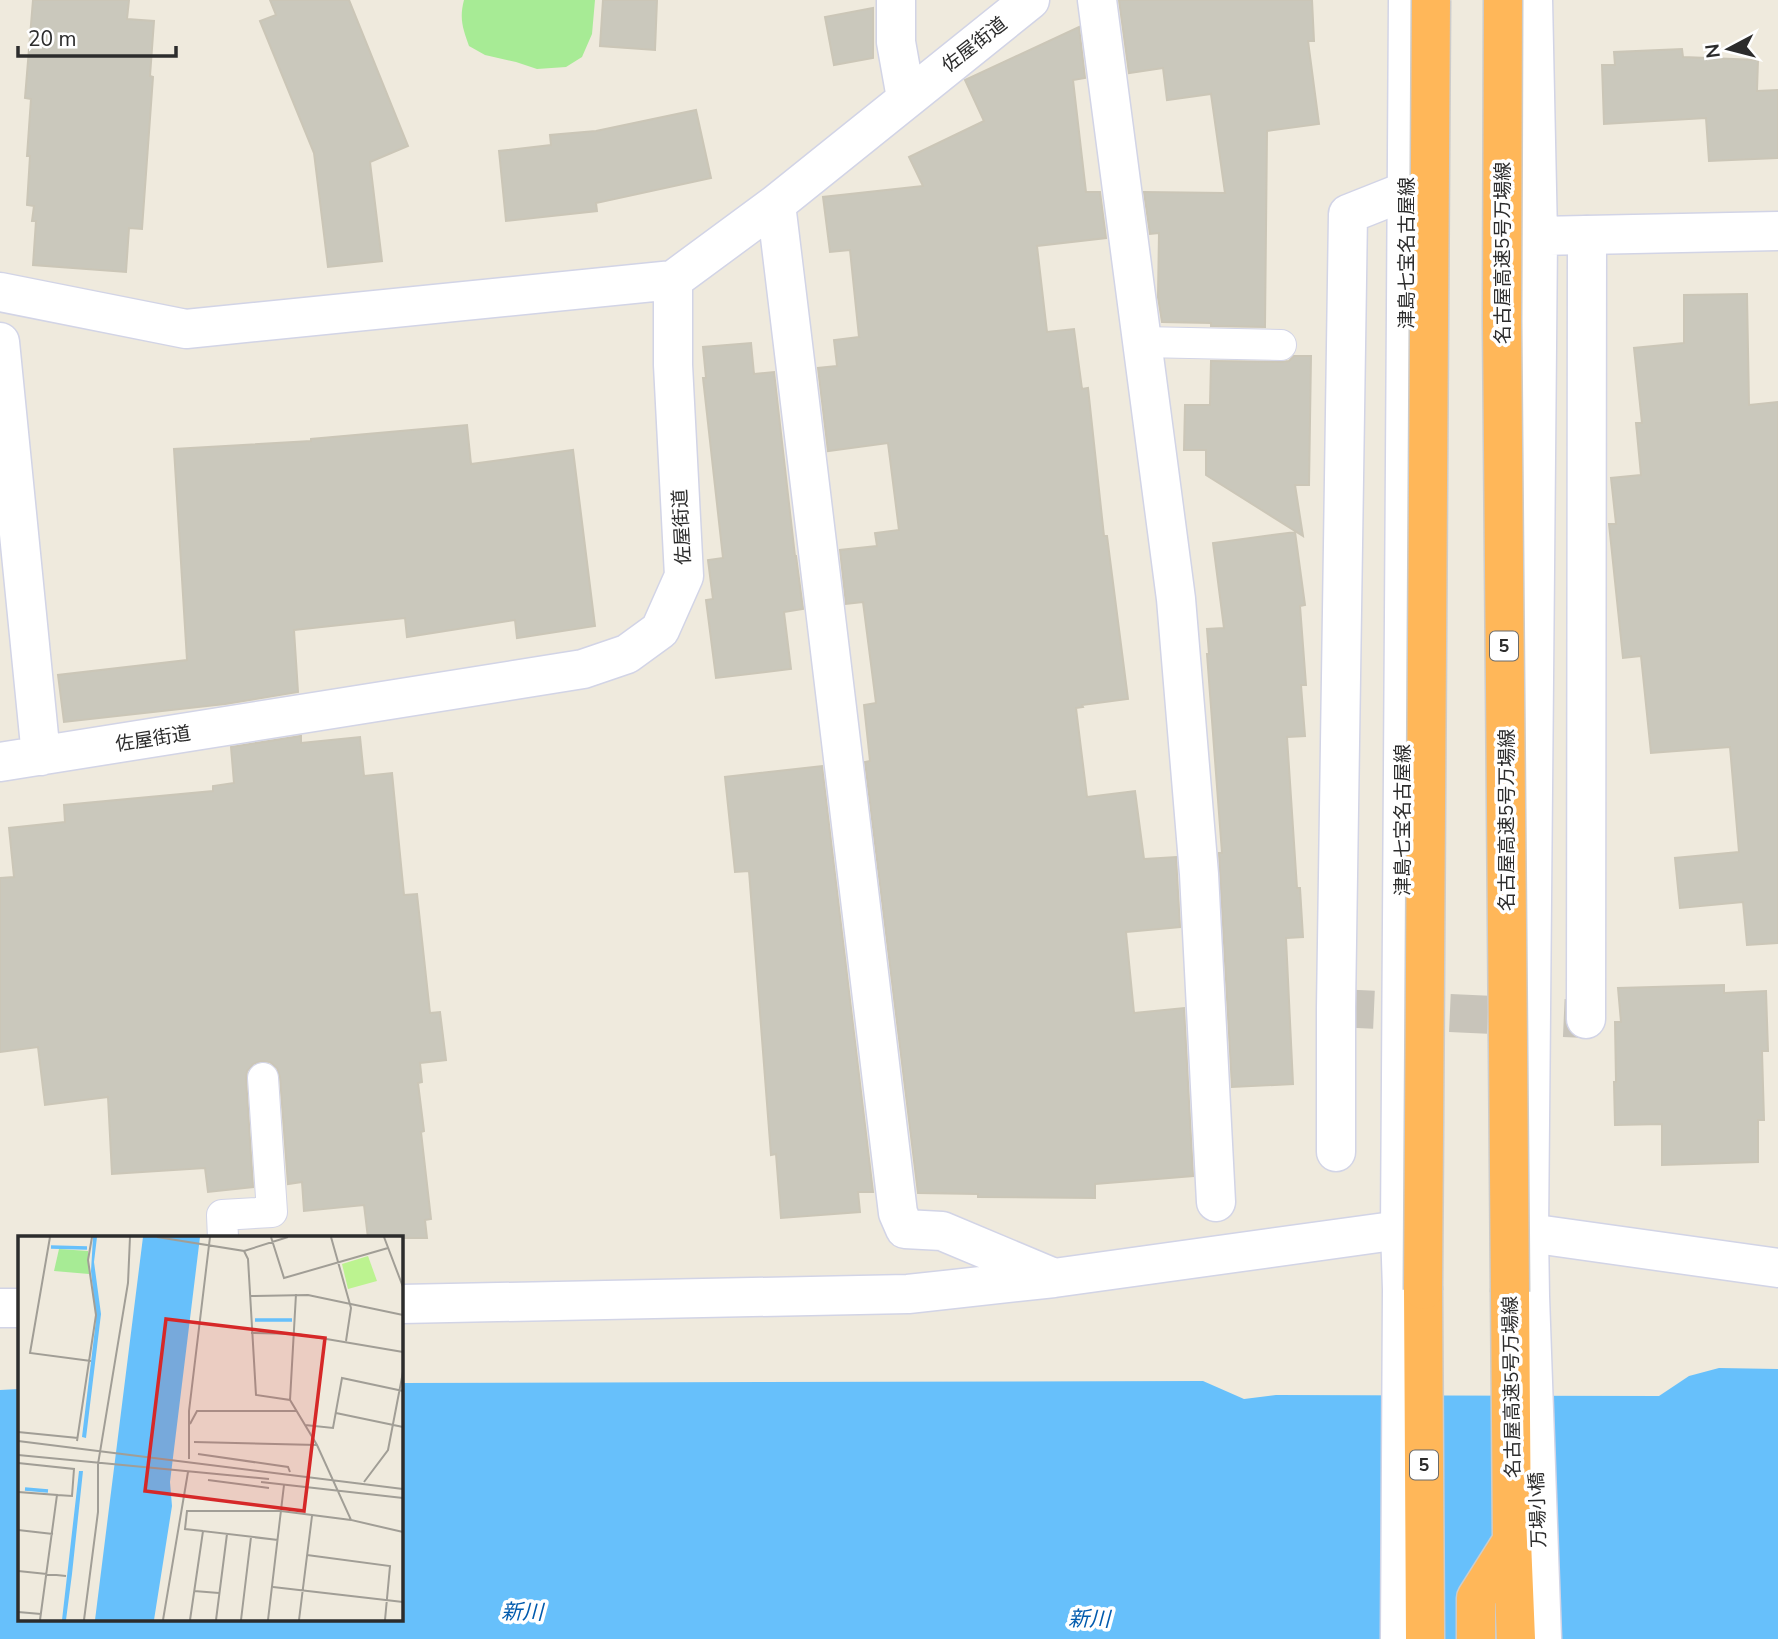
<svg xmlns="http://www.w3.org/2000/svg" width="1778" height="1639" font-family="'Nunito Sans','Noto Sans JP',sans-serif">
	<rect width="100%" height="100%" fill="#efeadd"/>
	<path fill="#a7eb95" d="M464 0H595L592 34 582 57 566 67 537 69 516 62 485 55 469 46C463 29 459 19 464 0Z"/>
	<path fill="#67c0fb" d="M1719 1368 1778 1369V1639H0V1390L19 1389V1620H401V1383L1203 1381 1244 1399 1276 1395 1659 1396 1689 1376Z"/>
	<path fill="#cac8bc" stroke="#cbc6b7" stroke-width="2" d="M33 0H129L127 19 154 21 150 76 153 77 142 229 129 228 126 272 33 265 36 221H32L34 206 27 205 30 156H27L31 99 25 98Z
		M270 0H349L408 146 370 162 382 261 328 267 314 153 260 21 276 15Z
		M603 0H657L655 50 600 46Z
		M1119 0H1312L1314 41H1308L1319 124 1267 131 1265 327 1211 326V323L1162 322 1158 297 1159 233 1150 234 1144 192 1225 193 1211 94 1167 100 1163 68 1129 73Z
		M873 8V58L834 65 825 17Z
		M1079 27 1085 78 1073 80 1086 192H1100L1106 238 1037 246 1047 332 1074 329 1082 389 1088 388 1104 536H1107L1128 699 1082 705 1083 707 1076 708 1087 797 1135 791 1144 859 1176 857 1180 927 1126 932 1134 1013 1184 1008 1193 1176 1095 1184V1198L978 1197V1194L918 1193 865 762 870 761 864 705 876 703 863 602 846 604 840 550 877 546 875 533 899 530 888 443 828 451 818 368 837 366 834 340 859 337 850 250 830 252 823 197 923 186 909 157 984 121 965 80Z
		M1682 49 1683 57 1758 60 1757 91 1778 90V158L1709 161 1706 118 1604 124 1602 65H1615L1614 52Z
		M696 110 711 178 596 203 597 211 506 221 499 151 551 145 550 135 596 131Z
		M1747 294 1749 405 1778 402V943L1747 945 1743 902 1680 908 1675 858 1739 852 1730 747 1651 753 1641 656 1623 658 1609 524H1616L1611 478 1641 475 1636 423H1642L1634 348 1684 343V295Z
		M751 343 754 374 774 372 795 556H796L803 609 784 612 791 669 716 678 706 600 713 599 708 560 723 558 703 378H706L703 347Z
		M1294 356H1311L1309 485H1295L1303 536 1206 475V450H1184L1185 405H1210L1211 361 1281 362 1289 361Z
		M467 425 471 464 573 450 595 626 517 638 515 620 407 637 405 618 294 630 298 692 225 704 64 722 58 675 187 660 174 449 311 441V439Z
		M1295 532 1305 605 1300 606 1306 685H1301L1305 736 1287 737 1297 888H1300L1303 937 1286 938 1293 1084 1232 1087 1219 853H1222L1207 654H1209L1207 629 1224 628 1213 543Z
		M301 736V743L360 737 364 776 392 773 404 895 417 894 430 1013 440 1012 446 1060 420 1063 422 1082 418 1083 424 1131 421 1132 431 1219 425 1220 427 1238H368L364 1205 304 1211 302 1182 288 1184 280 1077 277 1068 270 1062 261 1061 253 1064 247 1071 246 1078 253 1187 208 1192 205 1168 112 1174 108 1097 45 1105 38 1047 0 1052V878L14 877 9 828 65 822 64 805 213 791V786L234 783 231 747Z
		M822 766 873 1192H858L860 1212 781 1218 776 1154 771 1155 749 871 735 872 725 777Z
		M1724 985V993L1766 991 1768 1051H1762L1764 1120H1758V1162L1662 1165V1124L1615 1125 1614 1082H1616L1615 1022H1621L1618 988Z"/>
	<g fill="none" stroke-linecap="round" stroke-linejoin="round">
		<path stroke="#c8c4ba" stroke-width="38" stroke-dasharray="38 19" stroke-linecap="butt" d="M1336 1008 1586 1019"/>
		<g stroke="#d2d4e6" stroke-width="32">
			<path id="lane" d="M1142 342 1281 345
				M223 1238 222 1215 272 1212 263 1078"/>
		</g>
		<g stroke="#d2d4e6" stroke-width="41">
			<path id="street" d="M896 0V42L906 98
				M1097 0 1176 599 1199 874 1216 1202
				M776 204 898 1213 905 1229 942 1231 1054 1278
				M0 292 186 329 673 280
				M0 342 41 756
				M0 762 583 669 627 654 660 630 684 576 673 365V280L776 204 1030 0
				M1586 1019 1587 235
				M1336 1152V1008L1348 214 1406 191
				M1529 1233 1778 1268
				M401 1304 908 1294 1054 1278 1400 1230
				M0 1308H19"/>
		</g>
		<g stroke="#d2d4e6" stroke-width="41">
			<path id="secondary" d="M1533 0 1538 236 1529 1233 1530 1296 1542 1639
				M1538 236 1778 231
				M1400 1639 1402 1289 1400 1230 1408 0"/>
		</g>
		<g stroke="#ccc" stroke-width="41">
			<path id="highway" d="M1423 1290 1425 1639
				M1510 1292 1512 1541 1516 1639
				M1476 1639V1598L1512 1541"/>
		</g>
		<use href="#lane" stroke="#fff" stroke-width="30"/>
		<use href="#street" stroke="#fff" stroke-width="38"/>
		<use href="#secondary" stroke="#fff" stroke-width="38"/>
		<use href="#highway" stroke="#ffb759" stroke-width="38"/>
		<g stroke="#ccc" stroke-width="41" stroke-linecap="butt">
			<path id="highway-bridge" d="M1503 0 1502 322 1510 1292
				M1423 1290 1431 0"/>
		</g>
		<use href="#highway-bridge" stroke="#ffb759" stroke-width="38"/>
	</g>
	<g text-anchor="middle" stroke-width="7" stroke-linejoin="round" paint-order="stroke">
		<g fill="#fff" stroke="#6b6b6b" stroke-width="2">
			<rect x="1490" y="631.5" width="28" height="29" rx="5"/>
			<rect x="1410" y="1450.5" width="28" height="29" rx="5"/>
		</g>
		<g font-size="18" font-weight="bold" fill="#2c2c2c">
			<text x="1504" y="652">5</text>
			<text x="1424" y="1471">5</text>
		</g>
		<g font-size="19" fill="#2c2c2c" stroke="#fff">
			<text transform="translate(974 44) rotate(-38)" y="7">佐屋街道</text>
			<text transform="translate(1406 253) rotate(-90)" y="7">津島七宝名古屋線</text>
			<text transform="translate(1502 253) rotate(-90)" y="7">名古屋高速5号万場線</text>
			<text transform="translate(681 527) rotate(-93)" y="7">佐屋街道</text>
			<text transform="translate(153 738) rotate(-9)" y="7">佐屋街道</text>
			<text transform="translate(1402 820) rotate(-90)" y="7">津島七宝名古屋線</text>
			<text transform="translate(1506 820) rotate(-90)" y="7">名古屋高速5号万場線</text>
			<text transform="translate(1511 1387) rotate(-91)" y="7">名古屋高速5号万場線</text>
			<text transform="translate(1537 1510) rotate(-92)" y="7">万場小橋</text>
		</g>
		<g font-size="21" font-style="italic" fill="#005aad" stroke="#fff">
			<text transform="translate(522 1612) rotate(1)" y="7">新川</text>
			<text transform="translate(1089 1619) rotate(1)" y="7">新川</text>
		</g>
	</g>
	<g transform="translate(18 1236)">
		<rect width="385" height="385" fill="#efeadd"/>
		<path d="M41 13 70 15 71 38 36 35Z" fill="#a7eb95"/>
		<path d="M350 20 359 45 330 53 324 28Z" fill="#bcf390"/>
		<path d="M75 1H79L76 26 83 78 68 202 64 201 78 84 73 35ZM125 1H182L152 246 154 270 136 384H77ZM61 235H65L54 338 48 384H44Z" fill="#67c0fb"/>
		<path fill="none" stroke="#67c0fb" stroke-width="3.5" d="M33 11 69 12M237 84H274M7 253 30 255"/>
		<path fill="none" stroke="#a19e96" stroke-width="2" d="M32 1 12 117 73 125M139 1 226 15 230 23 238 159 272 164 299 209 333 284 385 296M253 1 266 42 370 12M313 1 333 72 328 105M366 1 385 51M226 15 270 1M232 60 290 59 385 79M233 97 279 98 385 116M272 164 278 58M318 177 385 191M172 188 179 175H278M287 189 315 192 324 142 385 155M0 196 60 202M0 205 385 253M59 205 78 79 70 24 74 1M176 206 299 209M180 218 270 231 272 236M0 219 251 243M171 223V175L192 1M0 227 56 233 54 260 39 259M190 244 251 252M243 246 385 262M346 246 370 214 385 136M0 256 39 259 22 384M0 294 35 298M185 295 167 293 169 275H263L333 284M289 319 372 330 367 384M0 335 48 340M255 351 385 366M176 355 201 357M0 376 23 378M66 384 80 276V228L110 47 112 1M145 384 170 236M172 384 185 295 260 304M198 384 209 298M223 384 233 301M250 384 266 249M281 384 294 280"/>
		<path fill="#d62828" fill-opacity="0.15" stroke="#d62828" stroke-width="3.5" d="M148 83 307 102 286 275 127 255Z"/>
		<rect width="385" height="385" fill="none" stroke="#2c2c2c" stroke-width="3.5"/>
	</g>
	<g transform="translate(1729 49) rotate(263)" stroke="#ffffff" stroke-width="5" paint-order="stroke">
	<path d="M0-5L12 26L0 18L-12 26Z" fill="#2c2c2c"/>
	<text y="-10" font-size="19" font-weight="bold" text-anchor="middle" fill="#2c2c2c">N</text>
	</g>
	<path d="M18 46v10h158v-10" fill="none" stroke="#2c2c2c" stroke-width="3.5"/>
	<text x="28" y="46" font-size="21" fill="#2c2c2c" stroke="#ffffff" stroke-width="5" paint-order="stroke">20 m</text>
</svg>
